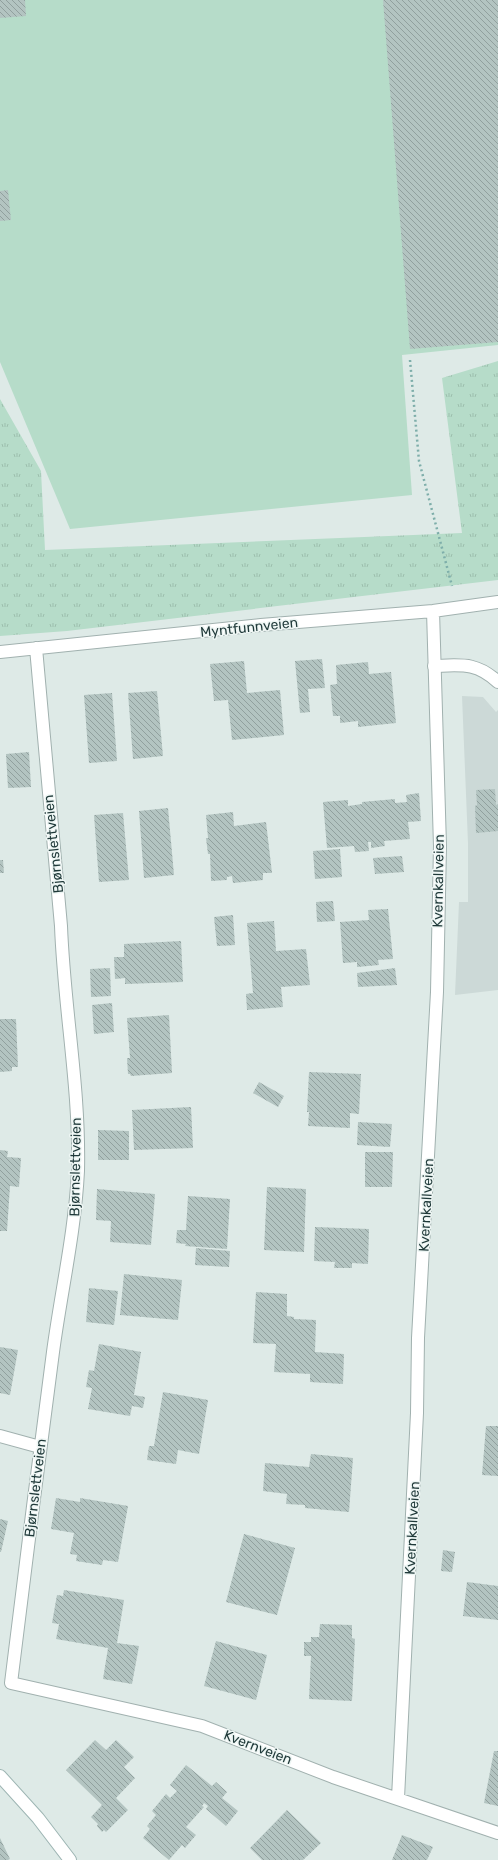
<svg xmlns="http://www.w3.org/2000/svg" width="498" height="1860" font-family="Rubik,sans-serif">
	<defs>
		<pattern id="grass-tufts" width="24" height="20" patternUnits="userSpaceOnUse"><rect width="24" height="20" fill="#b6dcc9"/><path d="M3 7l-1-3M5 7V3M7 7l1-3M15 17l-1-3M17 17v-4M19 17l1-3" fill="none" stroke="#9cbead"/></pattern>
		<pattern id="building-back-hatch" width="6" height="6" patternUnits="userSpaceOnUse"><rect width="6" height="6" fill="#b3c4c1"/><path d="M-1 5l2 2M0 0l6 6M5-1l2 2" fill="none" stroke="#91a09e"/></pattern>
	</defs>
	<rect width="100%" height="100%" fill="#deeae7"/>
	<path fill="#ccd9d7" d="M462 696 483 697 496 712 498 710V990L455 995 459 902H468V843Z"/>
	<path fill="url(#grass-tufts)" d="M498 361V580L67 631 0 636V399L41 471 45 550 462 533 442 378Z"/>
	<path fill="#b6dcc9" d="M0 0H498V345L402 355 412 495 70 529 0 362Z"/>
	<path fill="url(#building-back-hatch)" d="M0 0H25L26 16 0 18Z
		M383 0H498V342L410 349Z
		M8 190 11 220 0 221V191Z
		M322 659 325 688 308 689 310 712 300 713 295 661Z
		M244 661 247 693 280 690 284 735 232 740 228 700 214 701 210 664Z
		M368 662 369 674 391 672 396 723 358 727V721L340 723V716H333L330 685 337 684 336 665Z
		M157 691 163 756 133 759 128 693Z
		M112 693 117 761 89 763 84 695Z
		M29 752 31 787 8 788 6 754Z
		M495 789 496 805 498 804V831L476 833 475 806 477 805 476 790Z
		M419 793 421 821 408 822 410 839 384 841 385 846 371 848V842H368L369 851 355 852 354 846 327 848 323 802 348 800V806L362 804V802L395 799V803L407 802 406 795Z
		M168 808 174 875 144 878 139 811Z
		M233 812 234 826 266 822 272 873H263V880L233 883 232 876 227 877V880L211 881 210 854H208L206 838H208L206 815Z
		M123 813 129 880 99 882 94 815Z
		M340 849 342 877 315 879 313 851Z
		M402 856 404 872 375 874 373 858Z
		M0 860H3L4 873H0Z
		M333 901 335 921 317 922 316 902Z
		M388 909 393 959 378 960 379 965 357 967V962L343 963 340 922 369 920 368 910Z
		M233 915 235 945 217 946 214 917Z
		M274 921 276 951 306 949 310 985 281 987 283 1007 247 1010 246 994 253 993 247 923Z
		M181 941 183 982 125 984V978L115 979 114 957H124V944Z
		M110 968 111 996 91 997 90 969Z
		M395 968 397 985 358 987 357 973Z
		M112 1003 114 1032 94 1034 92 1005Z
		M169 1015 172 1073 131 1076 130 1074H128L127 1058H130L127 1018Z
		M0 1019H16L18 1067H12V1071L0 1072Z
		M309 1072 361 1074 359 1114 350 1113V1128L308 1126 309 1112H307Z
		M259 1082 284 1096 278 1107 253 1093Z
		M191 1107 193 1148 134 1150 132 1110Z
		M358 1122 392 1124 390 1147 357 1145Z
		M98 1130 129 1131V1160H98Z
		M0 1150 8 1151 7 1157 21 1158 19 1187 10 1186 7 1231H0Z
		M365 1152H393L392 1187H365Z
		M267 1187 306 1189 304 1252 264 1250Z
		M97 1189 155 1194 151 1245 110 1242 111 1221 96 1220Z
		M188 1196 230 1199 227 1249 185 1246 186 1244 176 1243 177 1230H186Z
		M315 1227 369 1229 368 1264 352 1263V1268H334L335 1262 314 1261Z
		M196 1248 230 1251 229 1267 195 1265Z
		M124 1274 182 1280 178 1320 120 1315Z
		M89 1288 118 1291 114 1325 86 1322Z
		M256 1292 287 1294V1316L294 1317V1319L316 1320 315 1352 344 1354 343 1384 310 1382V1374L274 1372 276 1344 253 1343Z
		M99 1344 141 1352 134 1395 145 1397 143 1408 132 1406 130 1416 88 1409 92 1388 86 1387 89 1370 94 1371Z
		M0 1347 18 1350 10 1395 0 1393Z
		M163 1392 208 1400 199 1454 178 1450 176 1464 147 1460 149 1446H154Z
		M486 1426H498V1476L482 1475Z
		M311 1454 353 1458 349 1512 305 1508V1505L286 1504 287 1494 263 1491 265 1463 309 1467Z
		M56 1498 80 1502V1498L128 1506 118 1562 103 1560 102 1565 76 1561 77 1555 70 1554 74 1533 51 1529Z
		M0 1519 8 1521 1 1552H0Z
		M244 1534 295 1548 277 1615 226 1602Z
		M443 1550 455 1552 452 1572 441 1571Z
		M467 1582 498 1586V1620L463 1616Z
		M64 1590 124 1600 117 1643 139 1646 132 1684 103 1679 108 1648 56 1639 59 1624 52 1623 57 1595 63 1596Z
		M320 1624 352 1625V1638L355 1639 352 1701 309 1699 311 1656H304V1642H311V1637H319Z
		M216 1641 267 1655 256 1700 204 1686Z
		M95 1740 106 1750 116 1740 134 1757 124 1767 135 1778 116 1798 128 1810 106 1832 104 1830 102 1832 97 1826 98 1824 91 1817 102 1805 66 1770Z
		M494 1751H498V1806L484 1803Z
		M186 1765 212 1786 216 1782 227 1792 222 1798 238 1811 226 1826 206 1809 208 1806 204 1803 202 1806 204 1807 186 1827 196 1835 185 1848 182 1845 169 1860 143 1838 150 1829 147 1826 156 1815 152 1811 166 1794 170 1798 177 1791 170 1785Z
		M287 1810 321 1843 303 1860H262L250 1848Z
		M402 1835 433 1847 427 1860H392Z
		M0 1838 10 1859 8 1860H0Z"/>
	<g fill="none" stroke-linecap="round" stroke-linejoin="round">
		<g stroke="#a1b1af" stroke-width="14">
			<path id="service" d="M434 666C462 665 476 662 498 682"/>
		</g>
		<g stroke="#a1b1af" stroke-width="14">
			<path id="minor" d="M36 648 61 926C64 1008 80 1088 78 1171 75 1232 61 1292 53 1352 38 1462 25 1573 11 1683L202 1726 333 1777 498 1833
				M0 652 261 625 433 611 498 602
				M0 1436 40 1447
				M398 1798 417 1413 418 1338 437 992 440 846 433 611"/>
		</g>
		<g stroke="#9db5b3" stroke-width="14">
			<path id="secondary" d="M0 1776 38 1818 70 1860"/>
		</g>
		<path stroke="#7eaeaa" stroke-width="2.5" stroke-dasharray="2 3" stroke-linecap="butt" d="M410 360 419 461 452 586"/>
		<use href="#service" stroke="#fff" stroke-width="12"/>
		<use href="#minor" stroke="#fff" stroke-width="12"/>
		<use href="#secondary" stroke="#fff" stroke-width="12"/>
	</g>
	<g text-anchor="middle" stroke-width="3" stroke-linejoin="round" paint-order="stroke">
		<g font-size="14" fill="#1f3939" stroke="#eef6f4">
			<text transform="translate(249 627) rotate(-6)" y="5">Myntfunnveien</text>
			<text transform="translate(53 844) rotate(-96)" y="5">Bjørnslettveien</text>
			<text transform="translate(438 881) rotate(-89)" y="5">Kvernkallveien</text>
			<text transform="translate(75 1167) rotate(-89)" y="5">Bjørnslettveien</text>
			<text transform="translate(426 1205) rotate(-87)" y="5">Kvernkallveien</text>
			<text transform="translate(35 1488) rotate(-83)" y="5">Bjørnslettveien</text>
			<text transform="translate(412 1528) rotate(-87)" y="5">Kvernkallveien</text>
			<text transform="translate(258 1747) rotate(21)" y="5">Kvernveien</text>
		</g>
	</g>
</svg>
